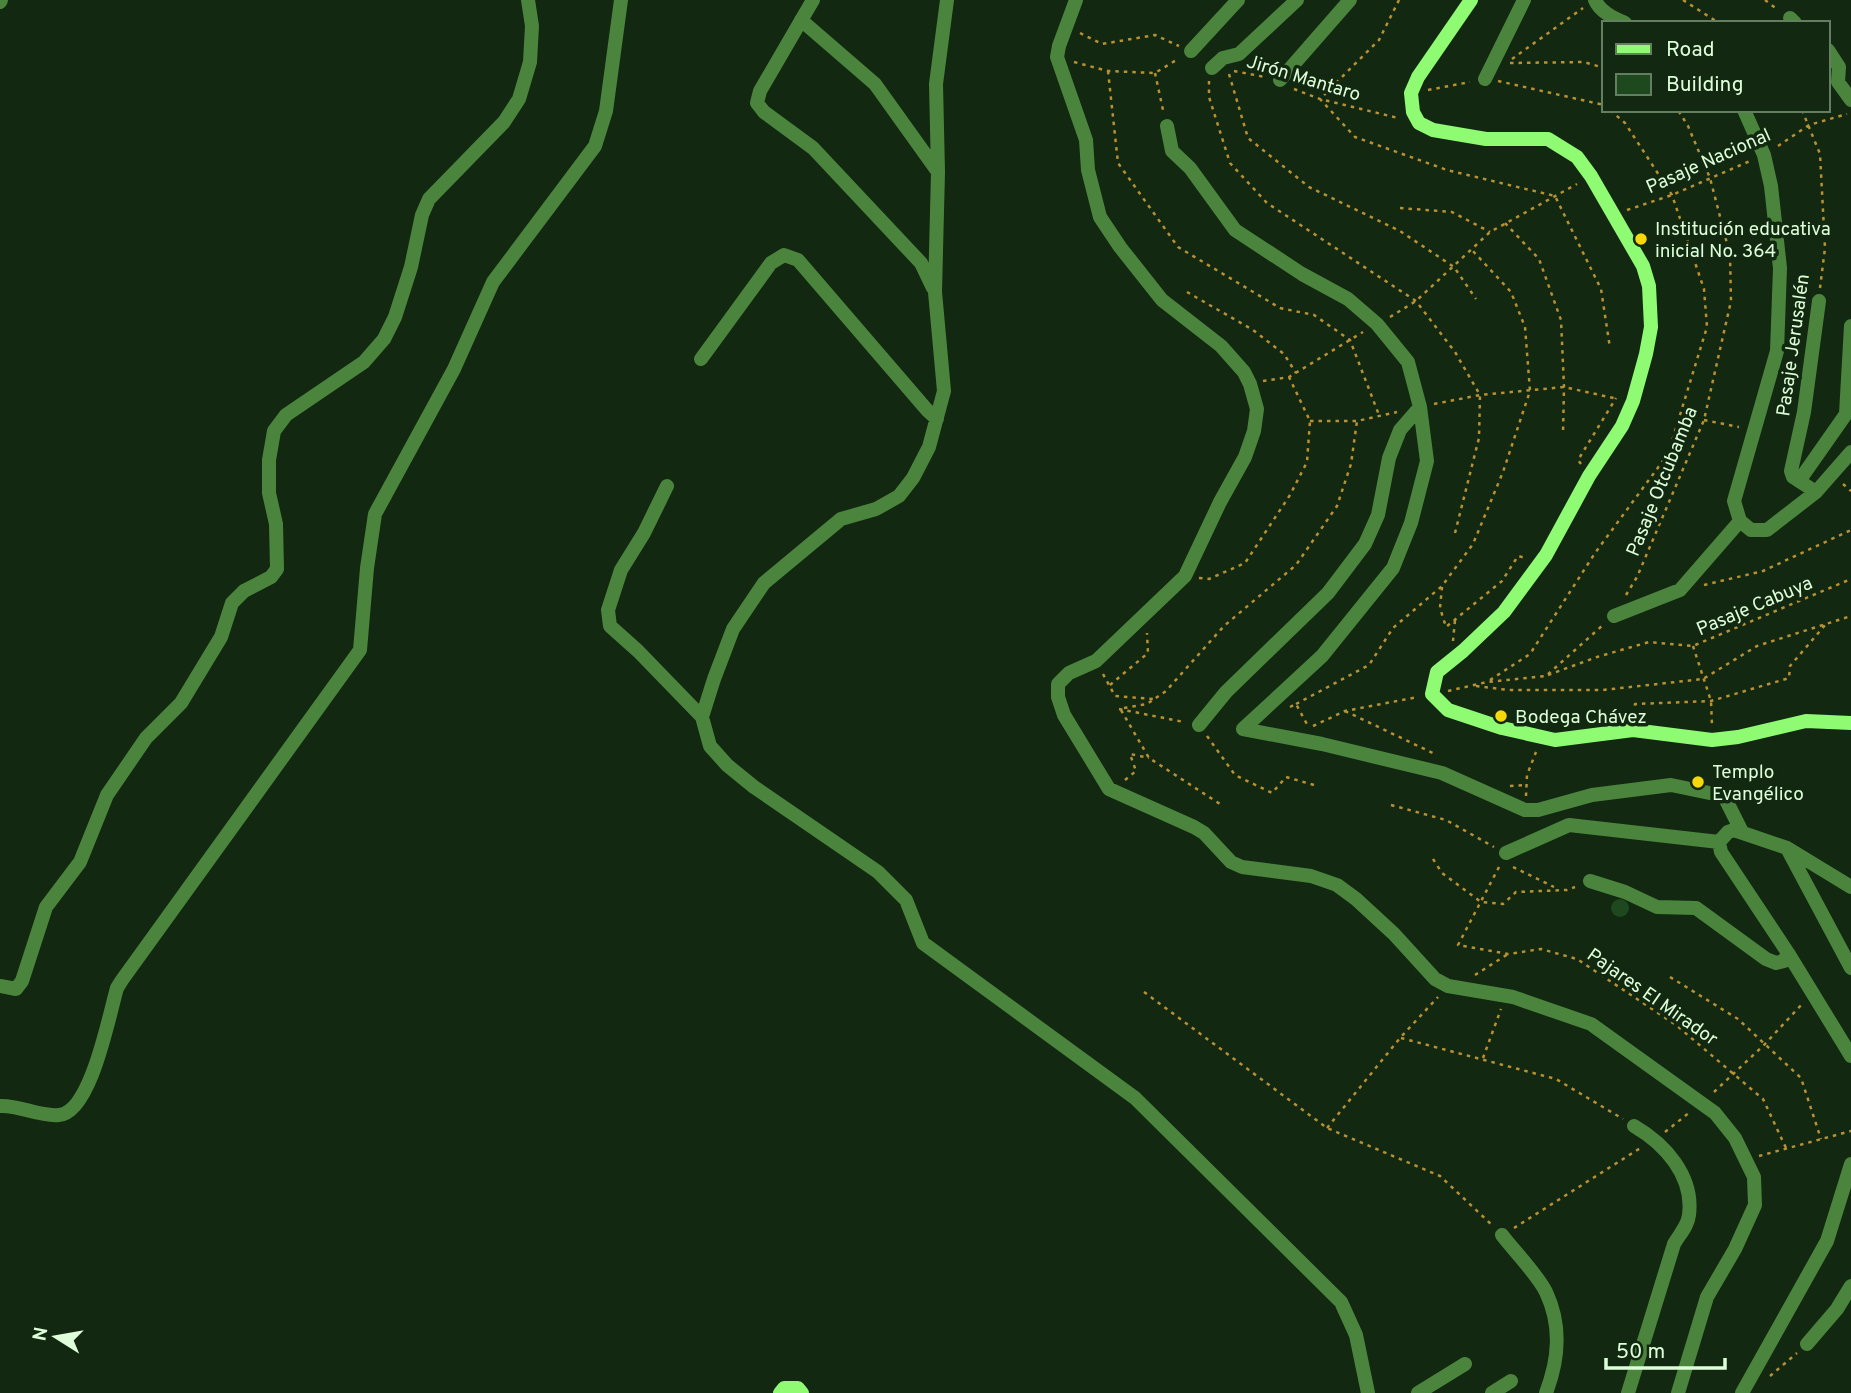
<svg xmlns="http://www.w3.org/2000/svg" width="1851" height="1393" font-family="Overpass,sans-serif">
	<rect width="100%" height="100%" fill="#122811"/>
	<path fill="#1e481d" d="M1611 908a9 9 0 1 1 18 0a9 9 0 1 1-18 0Z"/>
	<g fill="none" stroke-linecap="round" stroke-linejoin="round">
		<path stroke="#b79134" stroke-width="2.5" stroke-dasharray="3.5 5" stroke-linecap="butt" d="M1399 0 1379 40 1320 99 1355 137 1447 170 1555 196 1601 289 1610 348
			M1683 0 1719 23
			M1765 0 1778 10
			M1080 33 1102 44 1155 35 1179 46
			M1512 59 1583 8
			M1074 62 1108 71 1155 73 1178 59
			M1510 63 1584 62 1604 68
			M1108 71 1118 163 1178 247 1280 308 1314 315 1350 340 1379 415
			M1234 71 1265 77
			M1155 73 1163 110
			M1229 74 1248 138 1309 187 1400 231 1454 267 1476 299
			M1209 81V97L1230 163 1267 203 1416 301 1455 352 1480 395 1479 438 1454 537
			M1498 81 1604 105
			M1294 89 1320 99 1398 118
			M1428 90 1470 82
			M1802 110 1820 154 1825 248 1820 288
			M1778 146 1809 125 1847 114
			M1400 208 1452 212 1490 232
			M1627 210 1672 195 1750 161
			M1505 223 1539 259 1561 320 1564 387 1563 434
			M1187 292 1253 330 1284 354 1296 373
			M1390 317 1416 301 1490 232 1577 184
			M1263 381 1289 377 1363 332
			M1434 404 1480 395 1564 387 1618 399
			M1704 420 1739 427
			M1310 421H1357L1397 412
			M1581 464 1578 460 1616 398
			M1843 484 1851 491
			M1199 578 1209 579 1245 563 1290 495 1307 462 1310 421 1289 377
			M1704 585 1763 571 1851 530
			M1442 587 1440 608 1446 627 1502 581 1518 556 1526 558
			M1626 595 1637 577 1704 420 1731 301 1730 255 1710 178 1688 126 1678 110
			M1453 641 1455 620
			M1693 646 1711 701 1712 726
			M1103 674 1115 696 1153 699
			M1548 675 1597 657 1649 642 1693 646 1851 579
			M1490 680 1530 654 1595 553 1668 454 1707 327 1704 289 1672 195 1625 123 1610 110
			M1110 685 1148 653 1147 633
			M1476 686 1508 690H1603L1703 679 1757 646 1851 616
			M1448 691 1487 682 1546 676 1603 625
			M1296 704 1369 665 1393 628 1442 586 1473 544 1503 472 1530 391 1525 327 1511 292 1472 250
			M1290 707 1296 704 1308 726
			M1124 708 1147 704 1166 691 1224 626 1296 565 1337 506 1351 464 1357 421
			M1119 709 1184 722
			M1121 710 1149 758 1220 804
			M1345 711 1437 755
			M1634 714 1635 704 1711 701 1789 678 1790 666 1826 624
			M1313 726 1345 711 1418 697
			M1207 736 1235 775 1272 793 1286 777 1314 785
			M1125 780 1136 771 1130 754 1149 758
			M1510 786 1527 785
			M1526 796 1527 775 1536 752
			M1391 805 1446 820 1494 847
			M1433 859 1442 873 1481 902 1503 904 1516 892 1567 890 1575 887
			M1499 867 1458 945 1508 954 1541 949 1577 959 1676 1025 1763 1099 1786 1148
			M1513 867 1554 887
			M1475 975 1508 954
			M1670 977 1738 1019 1801 1078 1821 1139
			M1144 992 1327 1128 1440 1176 1493 1226
			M1401 1038 1556 1079 1623 1119
			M1483 1058 1501 1009
			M1714 1092 1765 1044 1803 1003
			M1327 1128 1400 1038 1438 997
			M1665 1132 1690 1112
			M1759 1156 1851 1131
			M1514 1228 1642 1147
			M1770 1376 1797 1353"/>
		<path stroke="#4b853d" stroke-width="14" d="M813 0 760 91 757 103 764 112 813 148 921 263 933 288
			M947 0 936 84 938 172 935 292 944 391 929 447 913 478 899 496 876 509 841 519 764 583 733 629 714 679 702 717 710 746 727 765 754 787 878 872 906 900 923 943 1135 1098 1341 1302 1356 1335 1368 1393
			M1076 0 1059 46 1057 57 1086 140 1088 170 1100 217 1120 247 1162 300 1221 346 1244 372 1250 384 1257 409 1254 431 1245 457 1220 502 1185 576 1096 661 1069 673 1058 684V697L1064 715 1109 789 1194 827 1204 833 1231 862 1242 867 1311 876 1337 885 1356 899 1394 934 1435 979 1448 986 1513 997 1591 1024 1715 1113 1735 1138 1754 1177 1755 1205 1735 1249 1707 1297 1678 1393
			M1595 0C1600 12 1614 18 1625 23
			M0 2 1 0
			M1790 18 1795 23
			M801 20 875 84 938 172
			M1828 50 1839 67 1838 82 1851 100
			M1191 51 1238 0
			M1212 68 1223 58 1239 54 1297 0
			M1485 79 1524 0
			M1280 80 1350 0
			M1744 110 1764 155 1771 186 1780 268 1777 351 1734 501 1740 521 1751 530H1767L1816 492 1851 452
			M1167 126 1172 151 1190 168 1235 230 1302 274 1348 299 1377 324 1408 362 1420 407 1427 461 1411 523 1393 568 1322 656 1243 729
			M1851 326 1846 414 1851 410
			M701 359 771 263 784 255 798 260 927 410 937 419
			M1799 481 1846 414
			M667 486 644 533 621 570 608 610 610 626 638 651 702 717
			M1816 492 1793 477 1791 471 1804 412 1819 301
			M1614 616 1680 590 1740 521
			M1199 725 1226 692 1328 593 1365 544 1378 515 1389 458 1400 430 1420 407
			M1243 729 1322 744 1442 773 1525 810H1538L1592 795 1671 785 1724 796 1742 832
			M1789 852 1851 968
			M1506 853 1569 825 1719 842
			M1590 881 1625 892 1657 907 1696 908 1766 959 1776 963 1784 961 1788 953 1721 852 1719 842 1728 832 1734 830 1787 848 1851 887
			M1788 953 1851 1056
			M0 986 16 989 22 981 46 907 80 862 107 795 146 738 181 703 221 637 232 603 244 591 271 577 277 569 276 524 269 493V460L274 431 286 415 364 362 384 339 395 317 411 267 422 215 429 199 504 122 519 99 530 62 532 26 528 0
			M0 1106C20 1105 39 1117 59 1115 91 1113 109 1015 117 988L122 980 360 650 367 568 375 514 454 369 493 282 595 146 606 111 621 0
			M1502 1235C1515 1252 1537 1274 1546 1292 1562 1326 1559 1359 1546 1393
			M1807 1344 1837 1309 1851 1286
			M1418 1393 1465 1364
			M1492 1393 1511 1381
			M1628 1393 1674 1244C1679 1235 1688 1226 1689 1215 1694 1176 1665 1144 1634 1126
			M1742 1393 1827 1241 1851 1164"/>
		<path stroke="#8ffb73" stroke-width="14" d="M1471 0 1418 77 1411 93 1413 112 1419 123 1433 130 1486 139H1548L1577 157 1591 176 1643 266 1649 286 1651 327 1646 354 1633 401 1622 426 1589 476 1546 555 1504 612 1463 651 1437 672 1432 694 1448 710 1502 728 1555 740 1633 730 1712 740 1738 737 1806 721 1851 723
			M780 1393 784 1388H798L802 1393"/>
	</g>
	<g fill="#f7d90b" stroke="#122811" stroke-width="2.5">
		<circle cx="1641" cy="239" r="7"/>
		<circle cx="1501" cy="716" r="7"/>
		<circle cx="1698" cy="782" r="7"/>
	</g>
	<g text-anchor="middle" stroke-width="7" stroke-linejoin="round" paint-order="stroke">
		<g font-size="19" fill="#ddfed9" stroke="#122811">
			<text transform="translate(1304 77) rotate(17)" y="7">Jirón Mantaro</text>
			<text transform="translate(1708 160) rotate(-24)" y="7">Pasaje Nacional</text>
			<text transform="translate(1792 345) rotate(-82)" y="7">Pasaje Jerusalén</text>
			<text transform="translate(1661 481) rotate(-68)" y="7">Pasaje Otcubamba</text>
			<text transform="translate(1754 605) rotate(-23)" y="7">Pasaje Cabuya</text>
			<text transform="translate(1653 996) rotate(35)" y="7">Pajares El Mirador</text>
		</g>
		<g font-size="19" fill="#ddfed9" stroke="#122811" text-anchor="start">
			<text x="1655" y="235">Institución educativa<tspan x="1655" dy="22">inicial No. 364</tspan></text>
			<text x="1515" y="723">Bodega Chávez</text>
			<text x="1712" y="778">Templo<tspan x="1712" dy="22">Evangélico</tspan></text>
		</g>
	</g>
	<rect x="1602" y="21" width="228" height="91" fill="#122811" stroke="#637e61" stroke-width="2"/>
	<rect x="1616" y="44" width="35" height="10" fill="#8ffb73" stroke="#637e61" stroke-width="2"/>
	<text x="1666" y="56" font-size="21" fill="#ddfed9">Road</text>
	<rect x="1616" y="74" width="35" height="21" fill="#1e481d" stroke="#637e61" stroke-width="2"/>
	<text x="1666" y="91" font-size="21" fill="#ddfed9">Building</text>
	<g transform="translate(56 1337) rotate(281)" stroke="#122811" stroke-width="5" paint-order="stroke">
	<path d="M0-5L12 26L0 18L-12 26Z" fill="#ddfed9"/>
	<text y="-10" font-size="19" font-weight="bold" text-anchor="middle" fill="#ddfed9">N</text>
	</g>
	<path d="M1606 1358v10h119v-10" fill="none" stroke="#ddfed9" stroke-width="3.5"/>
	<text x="1616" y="1358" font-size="21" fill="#ddfed9" stroke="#122811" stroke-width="5" paint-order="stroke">50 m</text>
</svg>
